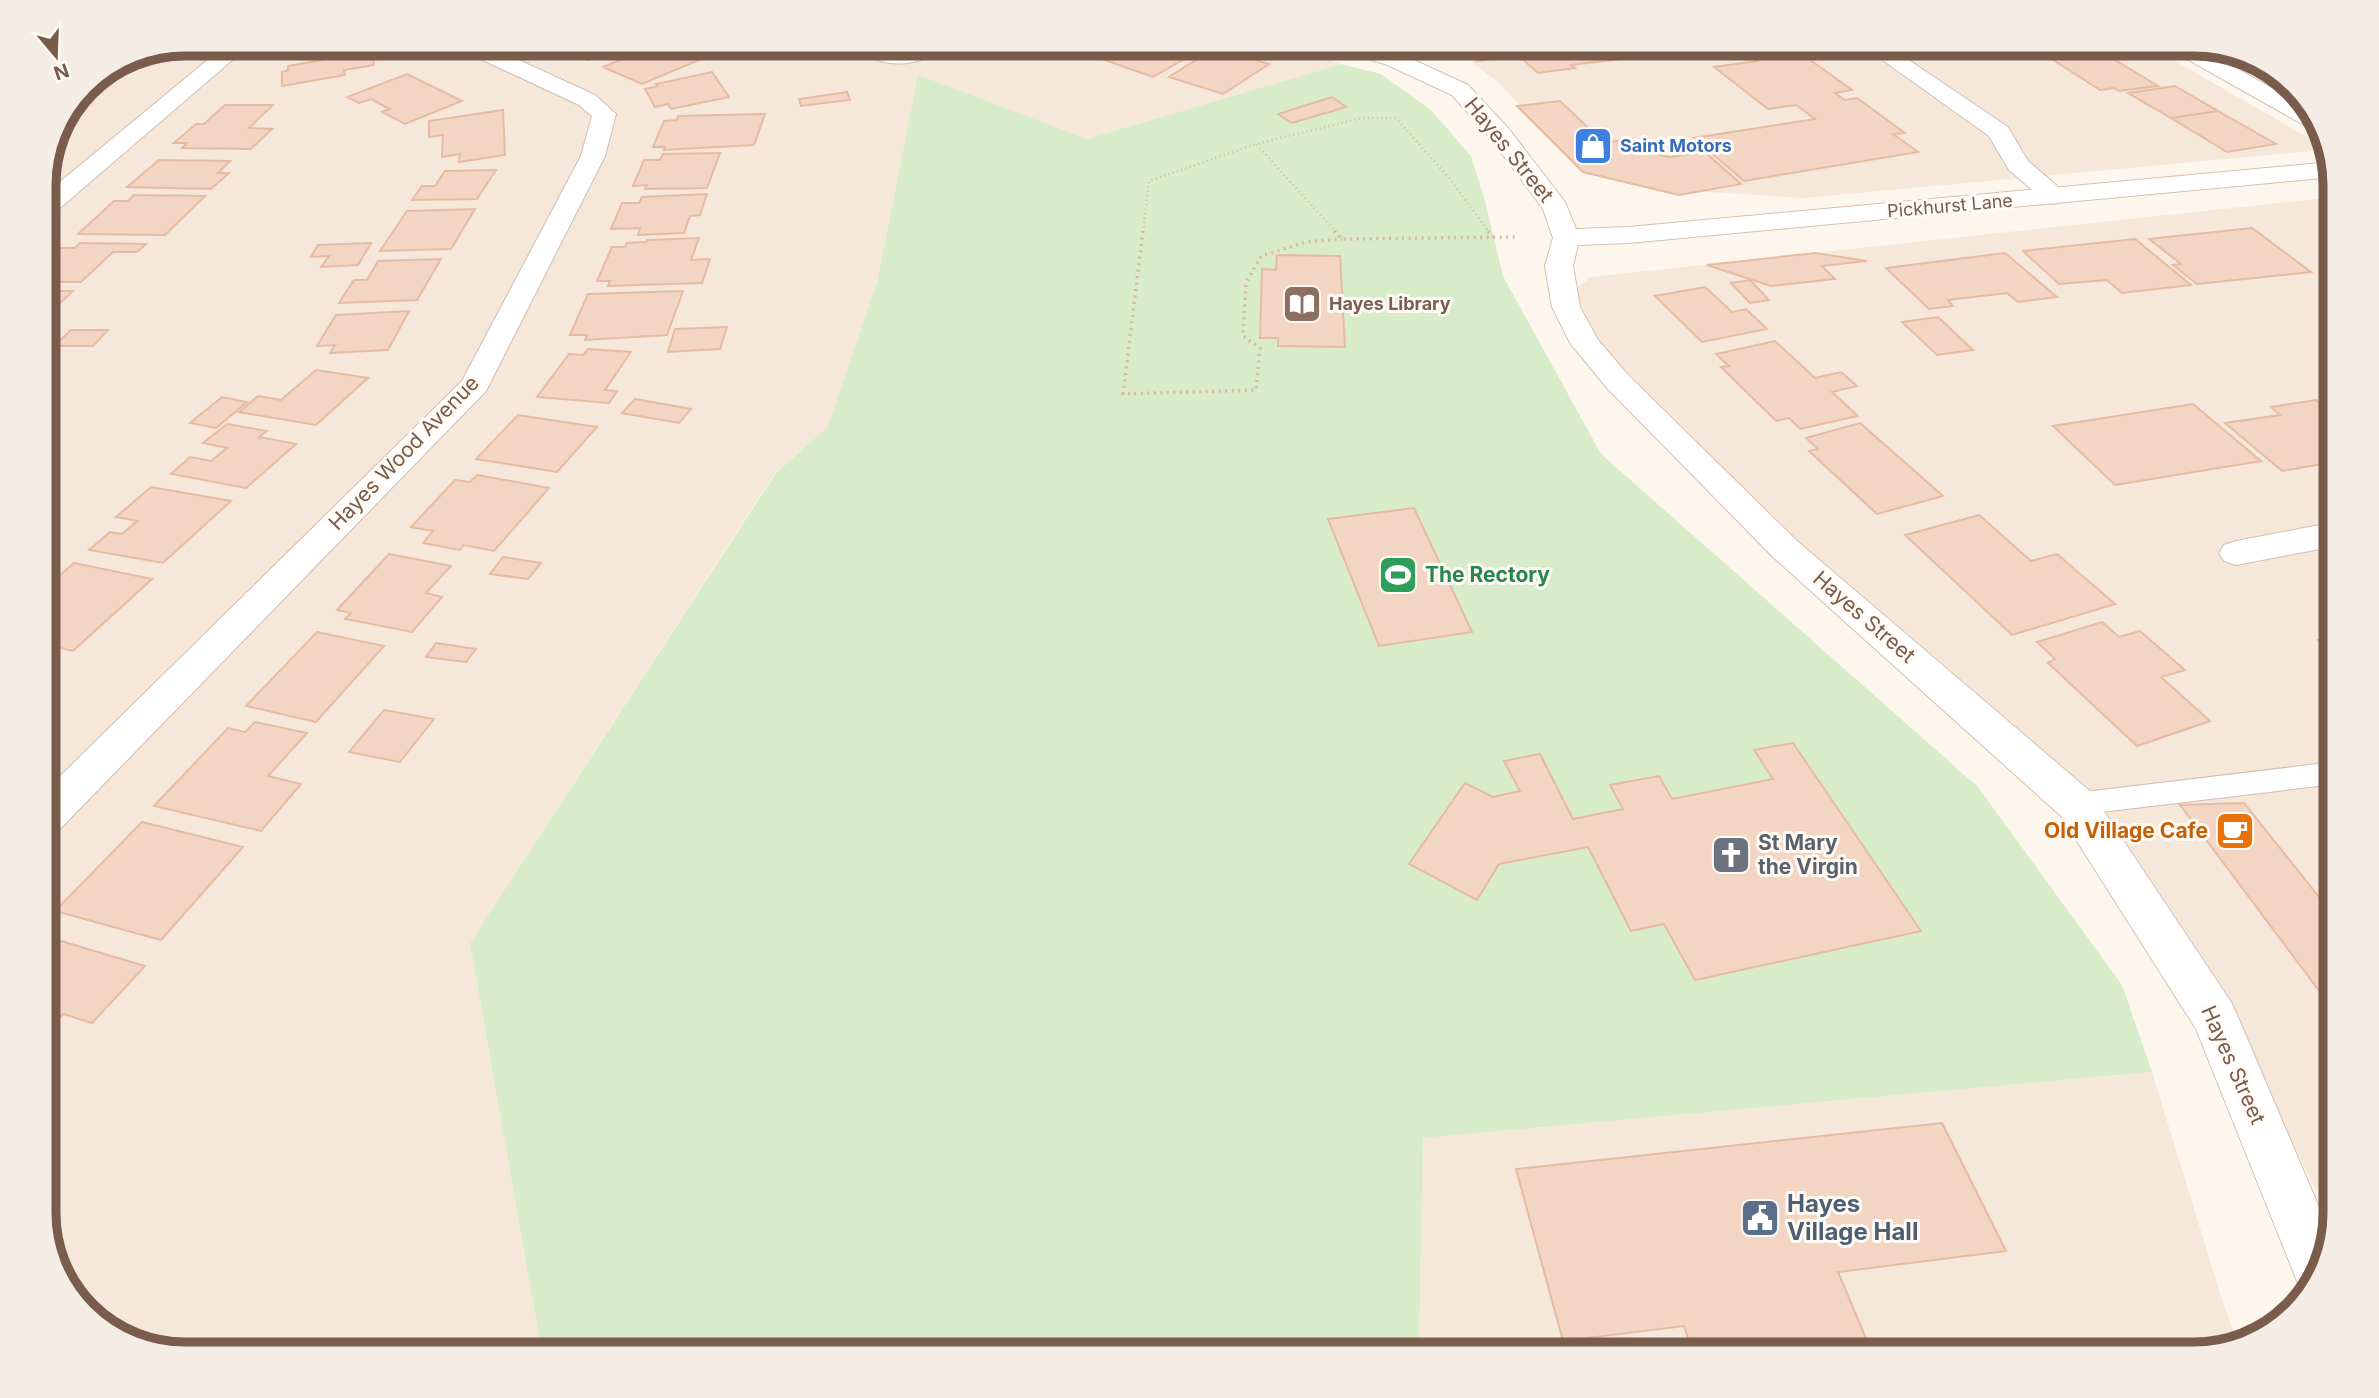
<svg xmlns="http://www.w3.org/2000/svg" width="2379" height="1398" font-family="Inter,sans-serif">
	<rect width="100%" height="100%" fill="#fdf6ec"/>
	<path fill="#f5e8da" d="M185 44H1275L1341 64 1087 139 918 76 877 282 828 426 775 473 470 943 542 1354H185L114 1335 63 1284 44 1222V176L55 130 85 85 131 54Z
		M1449 44H2145L2325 147 2323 150 1804 198 1660 189 1574 162 1499 83Z
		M2335 197V1214L2333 1224 2224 1007 2071 787 1755 507 1595 338 1575 289 1591 277Z
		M2152 1072 2224 1306 2238 1342 2195 1354H1419L1423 1138Z"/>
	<path fill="#d8ecc9" d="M1341 64 1381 74 1431 110 1471 156 1485 201 1503 276 1601 454 1978 787 2122 985 2152 1072 1423 1138 1419 1354H542L470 943 776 473 828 426 877 282 918 75 1087 139Z"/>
	<path fill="#f3d5c3" stroke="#e6bba3" stroke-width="2" d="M569 44H638L609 56 603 54 588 60 558 48Z
		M659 44 699 60 642 84 603 67Z
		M1071 44H1119L1101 54Z
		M1130 44H1200L1207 46 1153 77 1102 59Z
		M1465 44H1614L1630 58 1571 65 1575 68 1538 73 1519 56 1477 61 1462 46Z
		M1708 44H1756L1757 45 1715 50Z
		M2069 44H2089L2158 86 2119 91 2114 88 2100 90 2041 52 2046 51 2040 47Z
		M1792 47 1852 90 1835 93 1845 100 1857 98 1905 133 1893 134 1918 152 1744 181 1694 138 1815 119 1796 105 1768 109 1714 67 1757 61 1747 54Z
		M1215 48 1269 64 1223 94 1169 77Z
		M153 50 129 69H110L131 54Z
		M372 51 374 65 344 70 345 75 282 86V72L288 70V66Z
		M712 72 729 97 671 109 668 104 655 107 645 89 658 86 656 84Z
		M407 74 462 101 405 124 382 112 390 109 371 99 359 103 347 97Z
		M99 76H110L71 106 85 85Z
		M2175 86 2218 111 2171 118 2128 93Z
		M847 92 850 100 801 106 799 99Z
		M1332 97 1346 107 1292 123 1278 114Z
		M1560 101 1604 143 1622 140 1632 149 1669 157 1705 152 1741 184 1679 195 1583 172 1517 106Z
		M225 105H273L249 128 272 129 251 149 182 148 187 143H174L196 124H204Z
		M503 110 505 155 459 162 460 154 442 157 443 135 429 137V121Z
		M2218 111 2276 144 2227 152 2171 118Z
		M765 114 754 145 664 150 665 147H653L664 121 677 120 678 116Z
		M720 153 707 188 645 189 647 185 633 186 644 160H660L663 154Z
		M159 160 230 161 218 173H229L211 189 127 187Z
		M496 170 477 199 412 200 422 186H435L445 171Z
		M707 194 700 215 690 216 684 233 638 235 640 228 611 229 622 203H639L642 197Z
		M134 195 205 196 165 235 78 234 114 201H128Z
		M475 209 451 249 380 251 407 211Z
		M2252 228 2311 272 2197 284 2173 265 2181 264 2149 239Z
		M699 238 691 260 710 259 702 283 608 286 610 281H597L612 247H625L627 243 646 242 647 240Z
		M2135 239 2191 285 2122 293 2107 280 2059 284 2023 251Z
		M80 243 146 244 137 252H113L81 282H44V257L54 248H75Z
		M371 243 358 265 321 267 329 256 311 257 318 245Z
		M1815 253 1867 261 1822 266 1835 279 1771 286 1707 265Z
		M2005 253 2057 297 2018 302 2007 293 1948 300 1953 306 1929 309 1886 268Z
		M1277 255 1340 256 1345 347 1278 346V338H1260L1262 269 1276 270Z
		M441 259 417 300 339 303 354 280H367L378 261Z
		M1750 280 1769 300 1750 303 1731 283Z
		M1705 287 1732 312 1746 309 1767 329 1702 342 1655 296Z
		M44 291H73L44 318Z
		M683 291 667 335 585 340 587 335H570L588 294Z
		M409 311 388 350 330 353 335 345 317 346 336 315Z
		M1938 317 1973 350 1937 355 1902 322Z
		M727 327 720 349 668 352 675 329Z
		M71 330H108L93 346H54Z
		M1775 341 1815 378 1841 372 1857 386 1832 392 1858 416 1800 429 1789 418 1776 421 1721 367 1729 366 1716 354Z
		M588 349 631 352 605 390 617 391 609 403 537 397 569 354 583 355Z
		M316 370 368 378 316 425 239 412 258 396 281 400Z
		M222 397 247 402 216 428 190 423Z
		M635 399 691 409 679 423 622 413Z
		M2316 400 2335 415V462L2282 471 2225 423 2280 415 2271 407Z
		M2193 404 2261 461 2115 485 2053 426Z
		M518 415 597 427 557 472 476 459Z
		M1860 423 1943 496 1877 514 1809 451 1818 449 1806 438Z
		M227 424 267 431 259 437 296 444 246 488 171 474 190 457 211 461 227 448 203 443Z
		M477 475 549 488 494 551 464 545 460 550 423 543 433 531 411 527 455 480 470 482Z
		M151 487 231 501 163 563 89 550 110 532 122 534 137 521 116 517Z
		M1414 508 1472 632 1379 646 1328 519Z
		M1979 515 2031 561 2057 554 2115 604 2012 635 1905 535Z
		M389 554 451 566 426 593 442 597 412 632 345 619 351 613 337 610Z
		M503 557 541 563 528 579 490 574Z
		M74 563 152 579 73 651 44 644V589Z
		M2102 622 2119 637 2140 631 2185 670 2161 677 2210 721 2137 746 2048 663 2055 659 2037 642Z
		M317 632 384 646 316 722 246 706Z
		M2335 636V656L2318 640Z
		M436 643 476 649 466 662 426 657Z
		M384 710 434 719 400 762 349 752Z
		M255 722 307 733 268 776 301 784 261 831 154 806 228 728 245 732Z
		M1793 743 1921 931 1695 980 1664 924 1631 931 1588 847 1499 864 1477 900 1409 864 1465 783 1493 797 1520 791 1504 761 1540 754 1573 819 1623 809 1610 785 1659 776 1672 799 1773 779 1754 750Z
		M2244 803 2335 917V1023L2320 992 2180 805Z
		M142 822 243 847 161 940 55 911Z
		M61 941 145 966 92 1023 63 1014 44 1035V959Z
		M1942 1123 2006 1251 1838 1272 1868 1343 1780 1354H1693L1684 1326 1563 1341 1516 1169Z"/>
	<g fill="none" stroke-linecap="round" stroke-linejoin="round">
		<g stroke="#d1beb0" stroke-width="2">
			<path id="service" d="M842 44H861L897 56 911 54 933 44H951C945 50 936 54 928 57 897 71 873 60 844 47Z
				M2335 762V784L2076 815 2066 812 2062 804 2066 796 2076 793Z"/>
		</g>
		<g stroke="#d1beb0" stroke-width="2">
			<path id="minor" d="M227 44H251L53 214 44 216V195Z
				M456 44H484L595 95 616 114 605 156 486 391 59 830 44 835V792L462 381 581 156 592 116 579 105 459 49Z
				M1860 44H1885L2008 127 2028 161 2063 191 2067 196 2063 201 2054 204 2045 201 2009 170 1989 136Z
				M2166 44H2193L2313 111 2321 131 2311 129 2169 49Z
				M2335 522V546L2236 565 2224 561 2219 553 2224 545 2236 541Z"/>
		</g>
		<g stroke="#d6c0b0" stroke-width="2">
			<path id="secondary" d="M1332 44H1365L1401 54 1468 85 1509 129 1565 202 1576 229 1629 227 2331 162 2333 177 1629 243 1578 245 1573 266 1580 307 1598 340 1629 376 1797 541 2091 792 2231 1002 2238 1017 2330 1233 2316 1284 2307 1293 2301 1291 2196 1029 2061 816 1773 557 1607 388 1570 343 1552 307 1545 266 1553 238 1543 209 1491 139 1452 95 1385 64 1335 49Z"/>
		</g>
		<path stroke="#d9b8a5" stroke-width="2.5" stroke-dasharray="1 3.5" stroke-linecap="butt" d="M1143 232 1149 181 1256 144
			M1336 232 1256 144 1362 118H1396L1449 178 1489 232"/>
		<path stroke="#d9b8a5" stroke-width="3.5" stroke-dasharray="2 4.5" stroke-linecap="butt" d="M1143 231 1123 394 1256 390 1260 348 1243 336 1246 283 1261 256 1306 242 1342 239
			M1334 231 1342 239 1516 237
			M1488 231 1493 237"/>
		<use href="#service" fill="#fff" fill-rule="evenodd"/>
		<use href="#minor" fill="#fff" fill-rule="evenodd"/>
		<use href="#secondary" fill="#fff" fill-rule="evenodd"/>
	</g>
	<defs>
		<g id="shop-square" transform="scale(2.0125)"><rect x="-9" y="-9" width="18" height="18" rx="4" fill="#3f7fe0" stroke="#fffaf3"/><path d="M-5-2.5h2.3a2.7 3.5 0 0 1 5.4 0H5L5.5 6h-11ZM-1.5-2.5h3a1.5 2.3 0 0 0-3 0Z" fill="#fff"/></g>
		<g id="library-square" transform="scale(2.0125)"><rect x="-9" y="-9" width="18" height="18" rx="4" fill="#8d6e63" stroke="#fffaf3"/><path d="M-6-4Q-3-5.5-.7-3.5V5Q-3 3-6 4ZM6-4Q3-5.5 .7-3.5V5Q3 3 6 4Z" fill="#fff"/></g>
		<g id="stadium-square" transform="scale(2.0125)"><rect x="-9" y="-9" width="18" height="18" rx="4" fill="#2e9e5b" stroke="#fffaf3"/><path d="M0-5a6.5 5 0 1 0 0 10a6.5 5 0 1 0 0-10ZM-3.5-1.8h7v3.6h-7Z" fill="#fff"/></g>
		<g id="cafe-square" transform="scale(2.0125)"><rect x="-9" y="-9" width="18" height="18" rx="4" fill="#e8710a" stroke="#fffaf3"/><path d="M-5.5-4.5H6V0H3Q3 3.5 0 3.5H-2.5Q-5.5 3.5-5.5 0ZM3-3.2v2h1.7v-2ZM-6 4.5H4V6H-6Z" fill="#fff"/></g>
		<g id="church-square" transform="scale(2.0125)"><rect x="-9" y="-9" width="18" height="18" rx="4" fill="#6b7280" stroke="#fffaf3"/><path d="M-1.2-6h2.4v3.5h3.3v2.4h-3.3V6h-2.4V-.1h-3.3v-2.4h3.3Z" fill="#fff"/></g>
		<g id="civic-square" transform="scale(2.0125)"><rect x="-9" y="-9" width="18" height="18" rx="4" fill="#5c6f8a" stroke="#fffaf3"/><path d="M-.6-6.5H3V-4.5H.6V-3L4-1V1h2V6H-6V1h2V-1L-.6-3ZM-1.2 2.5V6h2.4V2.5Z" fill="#fff"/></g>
	</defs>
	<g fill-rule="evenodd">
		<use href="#shop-square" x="1593" y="146"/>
		<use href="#library-square" x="1302" y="304"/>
		<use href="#stadium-square" x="1398" y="575"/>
		<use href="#cafe-square" x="2235" y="831"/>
		<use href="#church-square" x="1731" y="855"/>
		<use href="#civic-square" x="1760" y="1218"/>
	</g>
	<g text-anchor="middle" stroke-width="6" stroke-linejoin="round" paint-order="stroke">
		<g font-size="18" font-weight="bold" fill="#366cbe" stroke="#fffaf3" text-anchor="start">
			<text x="1620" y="152">Saint Motors</text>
		</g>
		<g font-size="18" fill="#7a5c4d" stroke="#fffaf3">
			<text transform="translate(1950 206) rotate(-5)" y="6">Pickhurst Lane</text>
		</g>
		<g font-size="18" font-weight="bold" fill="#785e54" stroke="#fffaf3" text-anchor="start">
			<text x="1329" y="310">Hayes Library</text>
		</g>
		<g font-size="21" fill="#7a5c4d" stroke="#fffaf3">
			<text transform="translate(1509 150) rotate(51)" y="7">Hayes Street</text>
			<text transform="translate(404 453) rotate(-46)" y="7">Hayes Wood Avenue</text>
			<text transform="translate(1864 617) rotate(41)" y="7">Hayes Street</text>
			<text transform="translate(2233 1065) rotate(66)" y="7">Hayes Street</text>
		</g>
		<g font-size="21" font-weight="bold" fill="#27864d" stroke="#fffaf3" text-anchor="start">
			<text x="1425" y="582">The Rectory</text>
		</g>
		<g font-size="21" font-weight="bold" fill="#c56008" stroke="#fffaf3" text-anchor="end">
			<text x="2208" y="838">Old Village Cafe</text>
		</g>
		<g font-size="21" font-weight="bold" fill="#5b616d" stroke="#fffaf3" text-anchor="start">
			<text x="1758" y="850">St Mary<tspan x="1758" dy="24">the Virgin</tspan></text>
		</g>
		<g font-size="24" font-weight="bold" fill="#4e5e75" stroke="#fffaf3" text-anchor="start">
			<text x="1787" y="1212">Hayes<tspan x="1787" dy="28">Village Hall</tspan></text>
		</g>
	</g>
	<path d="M0 0H2379V1398H0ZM185 56H2194A129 129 0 0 1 2323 185V1213A129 129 0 0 1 2194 1342H185A129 129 0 0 1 56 1213V185A129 129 0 0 1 185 56Z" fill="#f4ede6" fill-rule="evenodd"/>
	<path fill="none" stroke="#7a5c4d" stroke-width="9" d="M185 56H2194A129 129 0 0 1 2323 185V1213A129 129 0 0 1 2194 1342H185A129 129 0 0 1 56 1213V185A129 129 0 0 1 185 56Z"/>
	<g transform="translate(56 56) rotate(161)" stroke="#fffaf3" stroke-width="5" paint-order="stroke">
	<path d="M0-5L12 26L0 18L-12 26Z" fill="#7a5c4d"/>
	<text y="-10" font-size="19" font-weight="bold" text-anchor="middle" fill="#7a5c4d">N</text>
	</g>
</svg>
